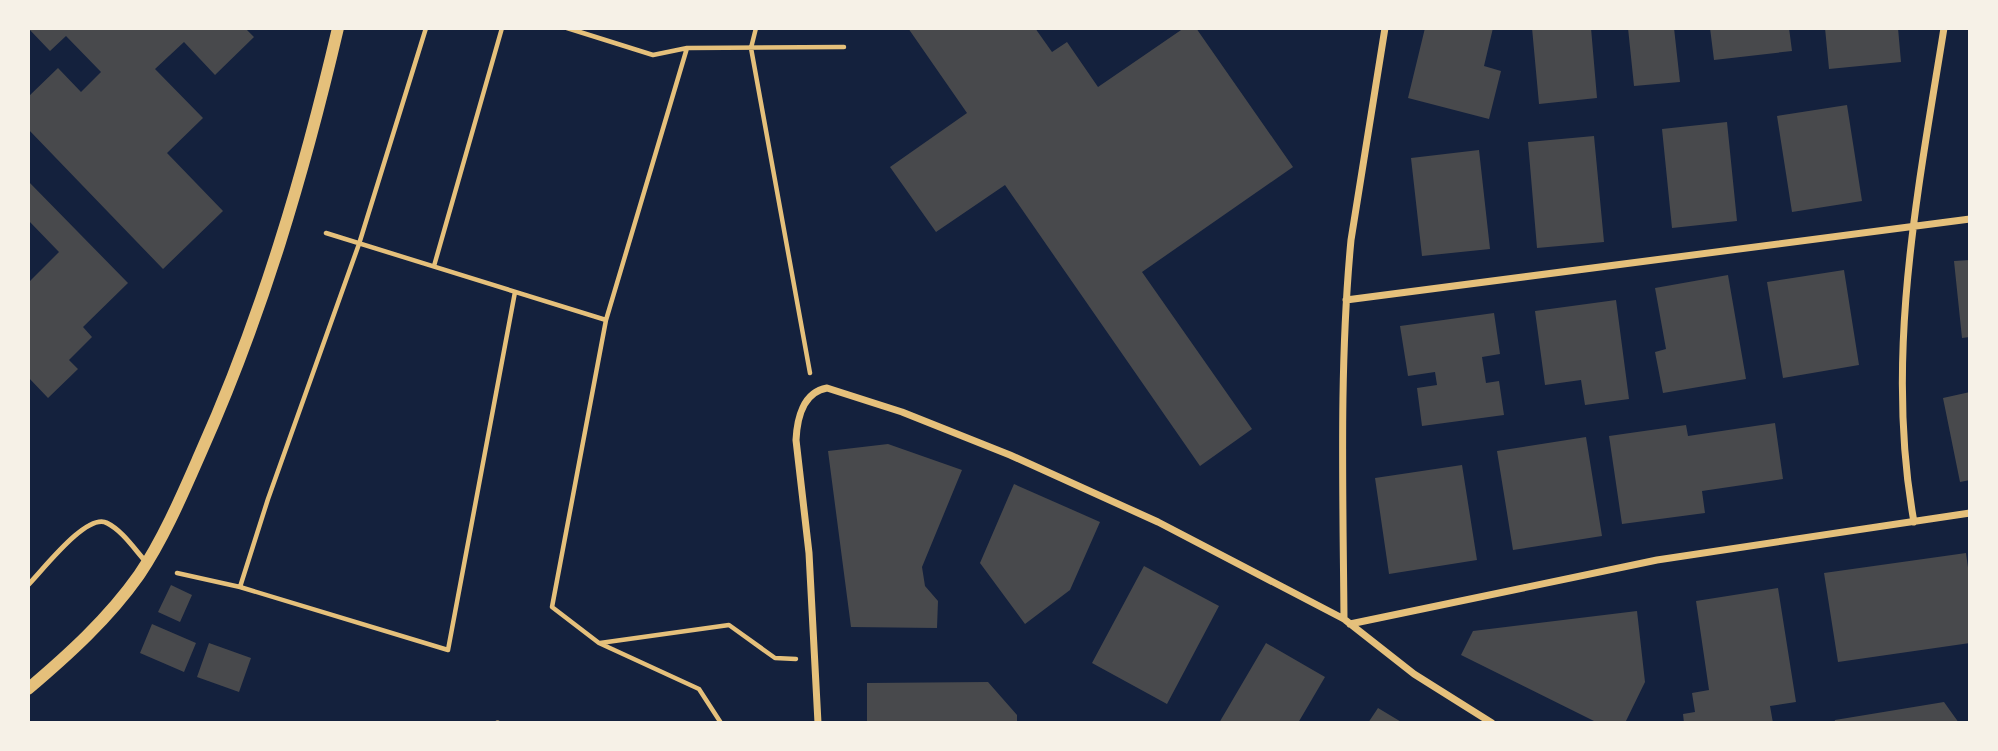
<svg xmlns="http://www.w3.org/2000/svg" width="1998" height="751" font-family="Commissioner,sans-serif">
	<rect width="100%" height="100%" fill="#14213d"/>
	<path fill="#48494c" d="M28 28H245L254 37 215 75 184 42 155 69 203 118 167 153 223 211 163 269 28 129V97L58 68 81 92 101 72 66 36 50 51Z
		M908 28H1035L1052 52 1067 42 1098 87 1184 28H1196L1293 167 1142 272 1252 429 1200 466 1005 185 936 232 890 167 967 113Z
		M1425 28H1493L1484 66 1501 71 1489 119 1408 98Z
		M1532 28H1591L1597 98 1539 104Z
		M1628 28H1674L1680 82 1634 86Z
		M1710 28H1789L1792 51 1714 60Z
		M1825 28H1898L1901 62 1829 69Z
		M1847 105 1862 201 1792 212 1777 116Z
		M1727 122 1737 221 1672 228 1662 129Z
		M1594 136 1604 242 1537 248 1528 142Z
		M1479 150 1490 249 1422 256 1411 158Z
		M28 181 128 283 83 327 92 337 69 360 78 369 48 398 28 377V278L30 281 59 252 28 220Z
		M1970 260V337L1962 338 1954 261Z
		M1844 270 1859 365 1783 378 1767 282Z
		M1728 275 1746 379 1663 393 1655 352 1666 349 1655 288Z
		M1616 300 1629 399 1585 405 1581 380 1545 385 1535 311Z
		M1494 313 1500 354 1482 357 1486 383 1499 381 1504 415 1422 426 1417 388 1437 385 1435 372 1408 376 1400 326Z
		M1970 392V480L1960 482 1943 398Z
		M1775 423 1783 479 1702 491 1705 513 1622 524 1609 436 1686 425 1688 436Z
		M1586 437 1602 536 1513 550 1497 451Z
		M888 444 962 470 922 567 925 586 938 601 937 628 851 627 828 451Z
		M1462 465 1477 560 1389 574 1375 478Z
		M1014 484 1100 522 1070 590 1025 624 980 563Z
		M1966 553 1970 582V643L1838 662 1824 573Z
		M1144 566 1219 606 1167 704 1092 663Z
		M171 585 192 595 180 622 158 612Z
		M1778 588 1796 702 1770 706 1773 723H1684L1683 714 1695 712 1692 693 1709 690 1696 601Z
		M1637 611 1645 682 1625 723H1598L1461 655 1473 631Z
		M152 624 196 643 184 672 140 653Z
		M209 643 251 658 239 692 197 677Z
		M1266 643 1325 677 1298 723H1219Z
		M988 682 1017 715V723H867V683Z
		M1944 702 1959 723H1834L1835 720Z
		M1378 708 1403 723H1368Z"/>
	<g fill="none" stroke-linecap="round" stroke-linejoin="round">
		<path stroke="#e5c07b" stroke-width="4.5" d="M567 28 653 55 687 48
			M756 28 751 48 810 373
			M326 233 606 320
			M434 266 502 28
			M177 573 240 587 448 650 515 292
			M240 587 268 499 359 244 426 28
			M600 643 729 625 775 658 796 659
			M721 723 699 689 599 643 552 607 606 320 687 48 844 47"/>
		<path stroke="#e5c07b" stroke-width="5" d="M28 585C43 570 87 512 107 523 123 531 135 550 147 563
			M497 723H498"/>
		<path stroke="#e5c07b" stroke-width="7" d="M1346 300 1970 219
			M1914 522C1884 358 1918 190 1944 28
			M1344 619C1343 492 1339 366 1351 240L1385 28
			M1350 624 1657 560 1970 513
			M818 723 809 553 796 440C797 419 803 392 827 388L902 412 1010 455 1158 522 1344 619 1414 674 1492 723"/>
		<path stroke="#e5c07b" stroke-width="12" d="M28 689C68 655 108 619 139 575 164 538 183 493 201 452 262 316 304 173 338 28"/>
	</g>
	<rect width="1998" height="751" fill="none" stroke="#f6f1e7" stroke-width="60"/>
</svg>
